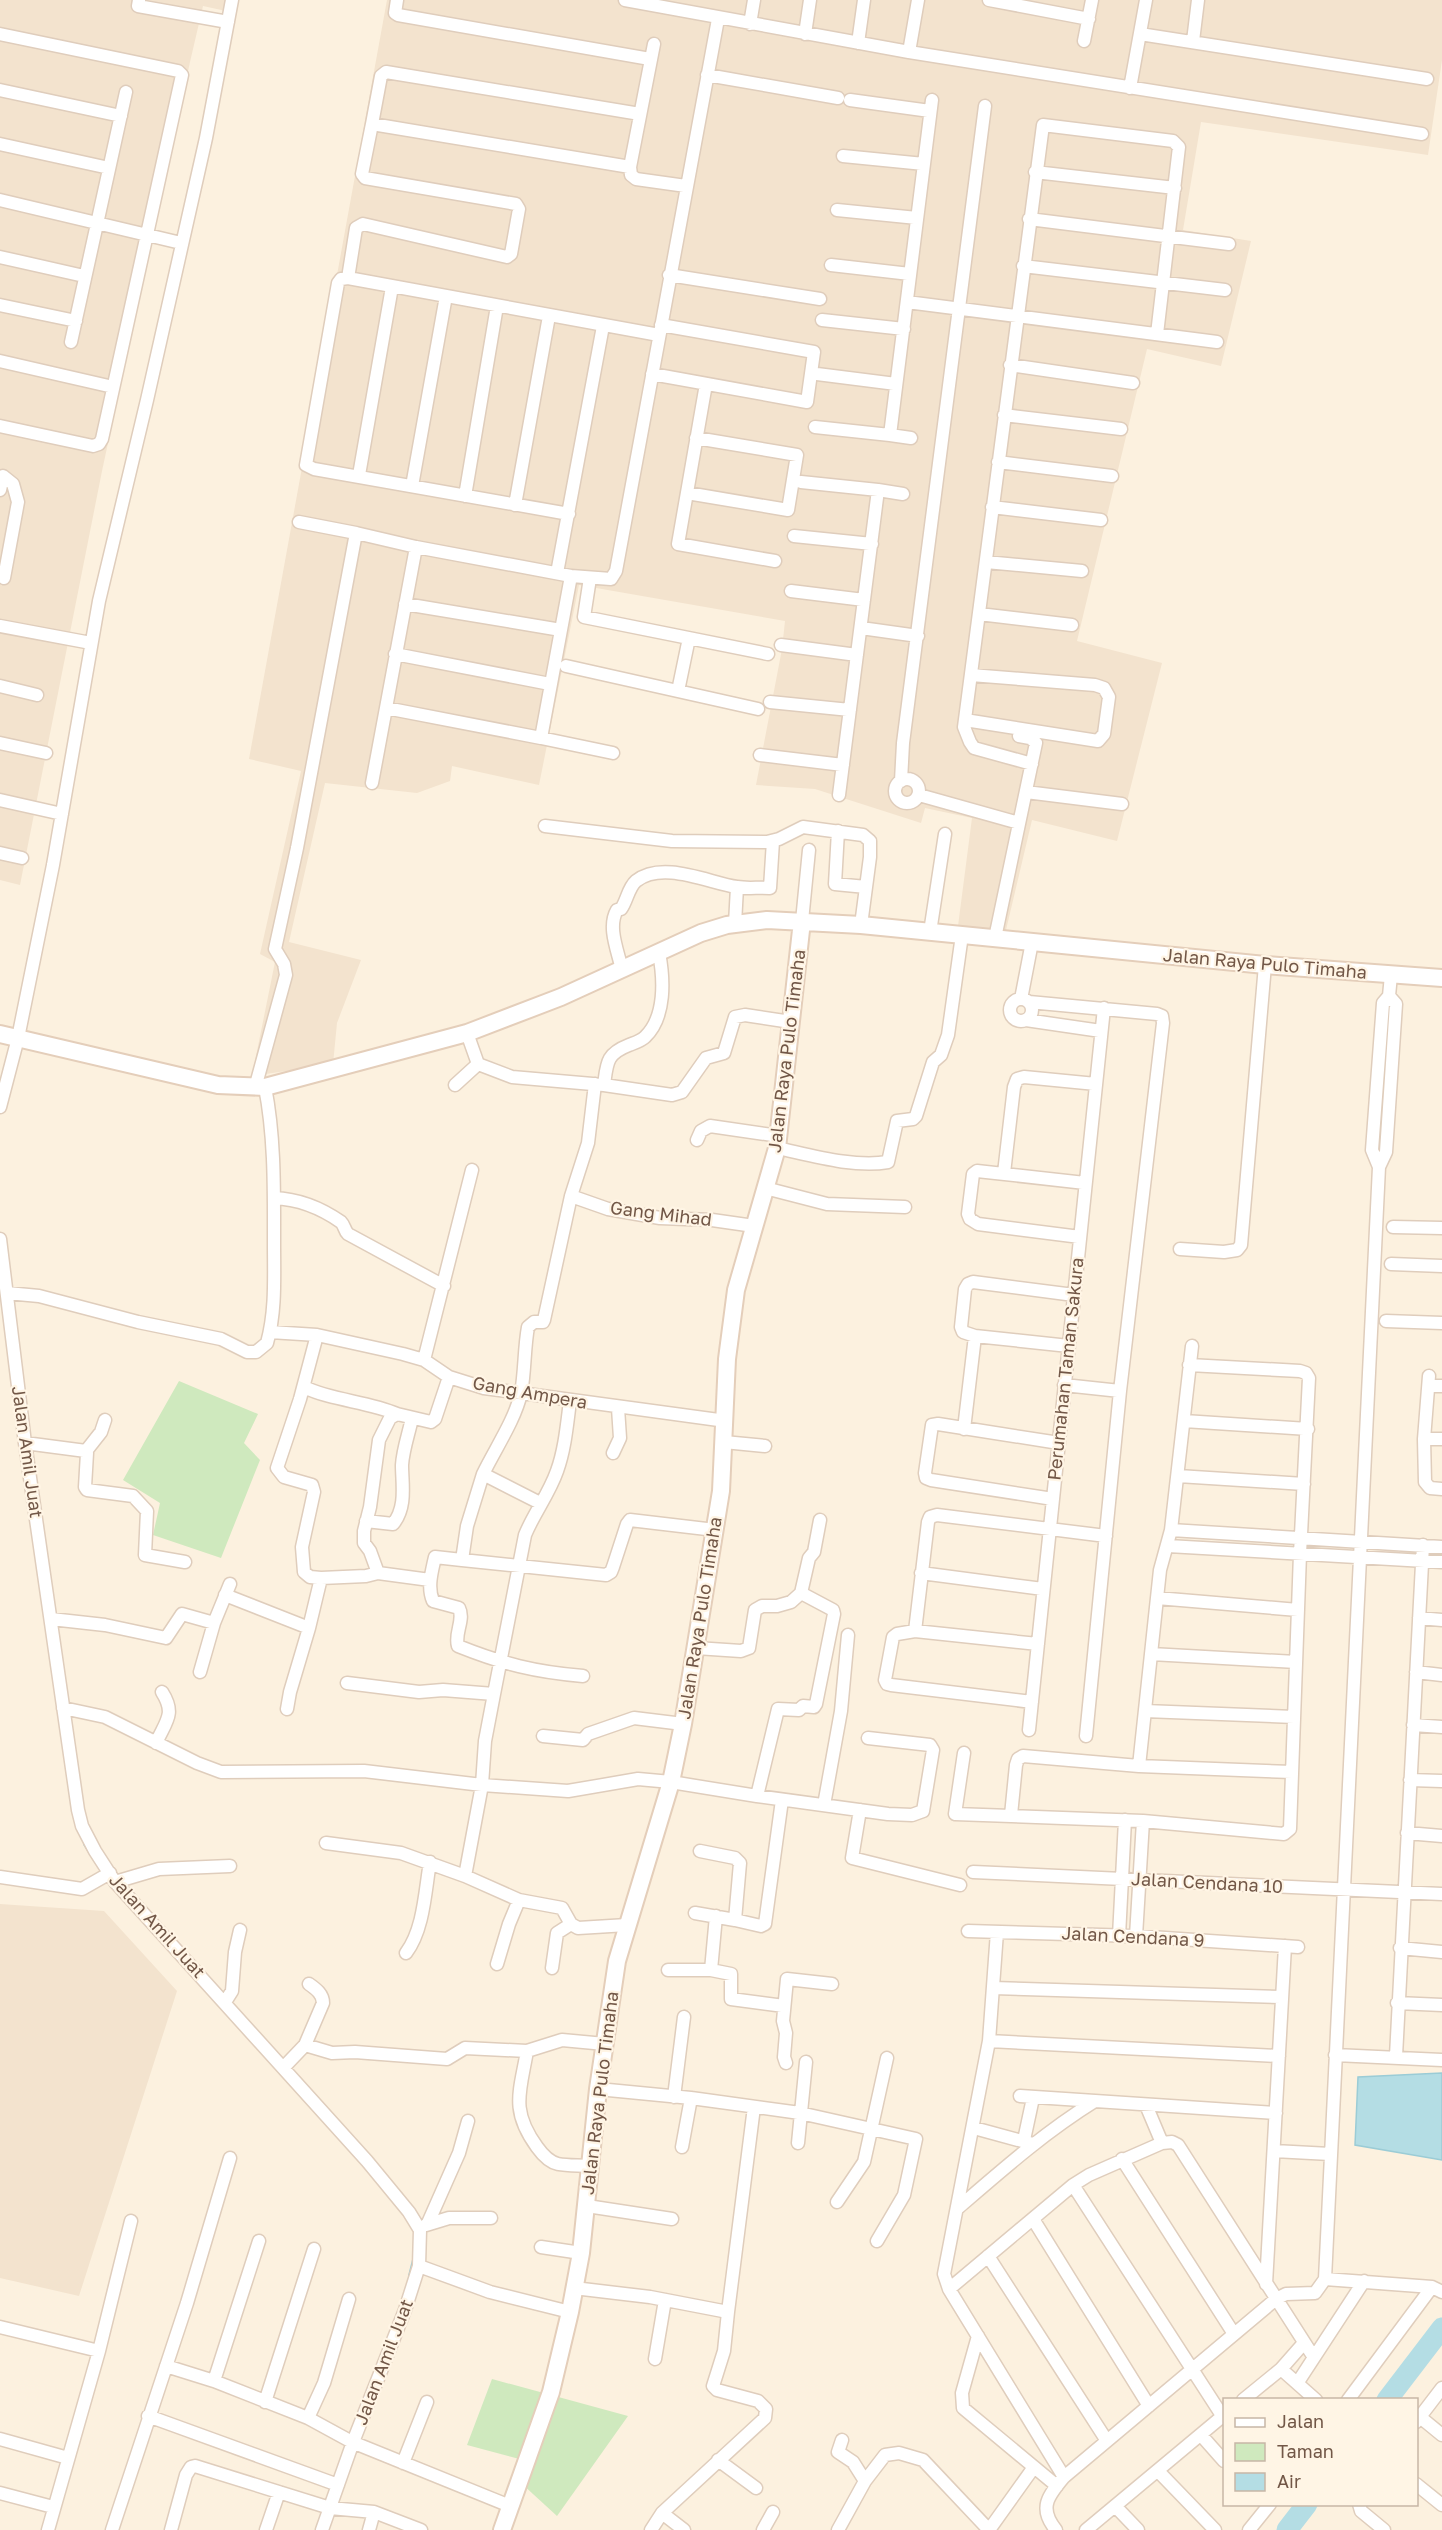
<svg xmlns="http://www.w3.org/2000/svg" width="1442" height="2530" font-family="'Golos Text',sans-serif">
	<rect width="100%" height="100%" fill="#fcf1df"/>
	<path fill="#f3e3ce" d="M0 0H228L226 11 203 6 190 62 102 471 20 885 0 880Z
		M387 0H1442V60L1428 155 1201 122 1183 230 1251 241 1221 366 1147 349 1077 641 1162 663 1117 841 1032 820 1006 930 958 926 972 818 925 808 921 823 815 789 756 785 782 649 785 621 579 585 539 785 452 766 450 781 417 793 325 783 289 942 361 960 337 1023 333 1064 252 1076 275 962 260 954 301 771 249 759Z
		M0 1904 104 1911 177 1991 79 2296 0 2278Z"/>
	<path fill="#cfe9be" d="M179 1381 258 1414 244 1443 260 1460 221 1558 153 1535 160 1503 123 1480Z
		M492 2379 628 2416 557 2516 521 2483 531 2462 467 2445Z"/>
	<path fill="#b4dde4" stroke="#9bccd6" stroke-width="1.5" d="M1442 2073V2160L1355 2145 1358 2077Z"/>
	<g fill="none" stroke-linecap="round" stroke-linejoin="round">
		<path stroke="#9bccd6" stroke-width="4" d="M85 1844 97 1863
			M410 2276 414 2260"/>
		<path stroke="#b4dde4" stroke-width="21" d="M1387 2400 1442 2328
			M1287 2530 1307 2504"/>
		<g stroke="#dfcdbc" stroke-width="15">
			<path id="street" d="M139 0 138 6 228 22
				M397 0 395 13 398 15 650 59
				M625 0 909 52 1422 134
				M989 0 1089 19
				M750 24 754 0
				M0 34 178 71 182 75 102 439 99 444 93 446 0 426
				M805 34 810 0
				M1140 34 1427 79
				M1084 41 1092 0
				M1193 41 1198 0
				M858 43 864 0
				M654 44 630 167 631 175 636 179 686 186
				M909 52 918 0
				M707 75 838 98
				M1130 88 1146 0
				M0 90 121 116
				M850 100 930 111
				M0 144 109 168
				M843 156 924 164
				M630 167 372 124 381 76 386 72 640 114
				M1035 172 1175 188
				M0 200 181 243
				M837 210 917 218
				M1029 219 1229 244
				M0 257 84 276
				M831 265 910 274
				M1023 266 1225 290
				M669 275 820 299
				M348 278 356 228 363 224 507 257 511 254 519 209 516 204 365 178 362 174 372 124
				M907 302 1217 342
				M0 305 76 321
				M822 320 904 329
				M71 342 126 92
				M0 361 113 387
				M1010 365 1133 383
				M652 374 807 402 814 352 661 325
				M817 374 896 384
				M706 384 678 544 775 561
				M1004 415 1121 429
				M815 427 890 435
				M911 438 890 435 932 100
				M998 462 1112 476
				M359 475 392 287
				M801 482 878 490 839 795
				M412 486 446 296
				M0 490 3 476 13 484 18 502 4 578
				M878 490 903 494
				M687 493 788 510 797 455 696 438
				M465 496 497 306
				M515 505 549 316
				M992 507 1101 520
				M569 514 314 469 306 465 338 283 341 279 348 278 659 335
				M299 522 356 533
				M794 536 872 544
				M986 562 1082 571
				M557 573 603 326
				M590 578 584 617 768 654
				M791 591 864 600
				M405 604 561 630
				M979 614 1072 625
				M0 626 91 643
				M861 628 918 636
				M781 645 857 655
				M395 654 550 684
				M566 666 758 709
				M0 686 37 695
				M678 691 689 638
				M770 702 850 710
				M386 708 541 738 571 576
				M965 720 1098 741 1104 734 1109 697 1104 688 1095 685 971 675
				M541 738 613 753
				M0 743 46 753
				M760 755 843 765
				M1032 764 974 748 970 742 964 727 1043 125 1173 141 1179 147 1157 334
				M895 791a12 12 0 1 1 24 0a12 12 0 1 1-24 0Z
				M901 781 903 743 985 106
				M372 783 416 547
				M1026 792 1122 804
				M919 795 1019 823
				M0 800 62 814
				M545 826 672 841 767 842 779 839 803 827 863 835 870 841V857L861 925
				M838 831 835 884 866 887
				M0 853 22 858
				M802 921 809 850
				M735 924 737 887
				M930 932 945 834
				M995 938 1036 743 1030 738 1019 736
				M622 970C618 951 607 927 617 910L621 909C627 901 628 888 636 881 663 860 709 883 737 887 748 889 759 887 770 888L773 841
				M1021 999 1032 942
				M1010 1010a11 11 0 1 1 22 0a11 11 0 1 1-22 0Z
				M1029 1002 1157 1014 1162 1016 1163 1023 1120 1391 1086 1736
				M1026 1020 1101 1031
				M467 1033 478 1064 512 1077 604 1085 672 1095 682 1092 706 1058 724 1053 735 1017 745 1015 791 1022
				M455 1085 478 1064
				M604 1085C607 1063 606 1054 629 1045 634 1043 641 1041 645 1037 666 1017 664 979 659 953
				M255 1088 286 975 284 964 275 949 297 848 356 533 416 547 571 576 611 579 616 571 718 19
				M0 1107 18 1038 53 865 99 601 147 400 206 138 232 0
				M697 1140 701 1131 710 1126 779 1136
				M777 1148C810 1155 854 1168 888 1162L897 1121 913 1119 916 1116 933 1062 941 1055 948 1035 962 935
				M1379 1167 1372 1150 1383 1003 1389 996 1391 975
				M1004 1173 1014 1087 1017 1079 1024 1077 1096 1084
				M765 1188 827 1204 905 1207
				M571 1196 608 1209 660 1218 712 1220 754 1226
				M274 1198C298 1199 321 1208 341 1222 345 1226 344 1230 348 1234L444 1286
				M1393 1227 1442 1228
				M1080 1237 978 1224 970 1219 968 1214 973 1174 977 1171 1085 1183
				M0 1239 25 1443 78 1810 82 1826 95 1851 115 1882 367 2161 409 2212 420 2230 419 2266 405 2310 353 2442 322 2530
				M1180 1249 1224 1252 1237 1250 1241 1245 1265 965
				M1391 1264 1442 1266
				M7 1293 39 1296 138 1322 221 1339 247 1352H256L267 1343C276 1311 274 1277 274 1243 274 1191 275 1138 265 1087
				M1386 1321 1442 1323
				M270 1332 317 1335 403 1354 424 1360 449 1377 484 1388 726 1421
				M1069 1346 975 1336 963 1332 961 1327 965 1289 968 1284 973 1282 1074 1295
				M424 1360 472 1170
				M1429 1376 1424 1439 1425 1482 1430 1488 1442 1489
				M1064 1385 1120 1391
				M1429 1386H1442
				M304 1387C333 1401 367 1401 397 1414
				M1184 1421 1308 1429
				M964 1429 975 1336
				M1424 1439H1442
				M724 1442 765 1446
				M25 1443 86 1451 87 1453 85 1487 87 1490 133 1496 147 1511 145 1555 185 1562
				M86 1451 101 1432 105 1420
				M613 1453 620 1438 618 1408
				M483 1474 467 1526 462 1560 435 1557C432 1571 427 1587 433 1601L459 1608C465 1620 454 1633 458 1646 503 1664 535 1672 583 1676
				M1178 1476 1304 1484
				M1053 1499 931 1480 926 1478 925 1473 932 1425 938 1424 1059 1443
				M540 1503 483 1474C495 1449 515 1420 521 1393 525 1372 524 1349 528 1327L534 1322H543L544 1320 571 1196 588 1143 595 1084
				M366 1521 393 1524C407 1507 402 1484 402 1465 403 1449 409 1433 412 1418
				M1171 1530 1442 1547
				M1168 1546 1442 1562
				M462 1560 606 1575 611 1572 613 1567 627 1524 630 1520 715 1530
				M378 1573 370 1551 364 1543V1531L370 1507 379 1440 390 1418 397 1414 431 1422 435 1419 449 1377
				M921 1573 1043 1589
				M321 1578 366 1576 378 1573 430 1580
				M225 1595 309 1628
				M1157 1598 1298 1610
				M1419 1618 1442 1620
				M51 1619 105 1625 166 1638 182 1614 214 1623 230 1584
				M915 1631 928 1522 930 1517 937 1515 1106 1536
				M696 1648 741 1651 749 1648 755 1610 762 1606H777L791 1602 801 1593 809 1558 814 1552 820 1520
				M1151 1654 1296 1662
				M200 1672 214 1623
				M1416 1672 1442 1675
				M347 1683 419 1692 443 1690 494 1694
				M1032 1702 891 1685 887 1684 885 1680 893 1637 897 1634 915 1631 1038 1644
				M63 1708 105 1717 197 1763 221 1772 364 1771 482 1785 568 1791 638 1779 671 1782 757 1796 888 1814 912 1815 923 1811 933 1750 930 1745 868 1738
				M287 1709 290 1692 309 1628 321 1578 310 1577 304 1572 302 1547 314 1492 312 1485 284 1477 277 1468 300 1399 317 1335
				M1145 1711 1294 1717
				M1413 1725 1442 1727
				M1029 1730 1104 1008
				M543 1736 583 1740 588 1734 634 1718 683 1724
				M156 1743C166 1721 176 1714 162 1692
				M964 1753 955 1814 1143 1821 1284 1834 1290 1829 1300 1554 1309 1378 1306 1373 1300 1371 1189 1365
				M1139 1766 1160 1570 1171 1530 1192 1346
				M1410 1780 1442 1781
				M757 1796 778 1709 799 1710 803 1706 814 1707 816 1704 834 1614 833 1610 801 1593
				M824 1805 841 1711 848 1635
				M860 1810 852 1858 960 1885
				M1011 1815 1016 1765 1018 1759 1023 1756 1139 1766 1292 1772
				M1407 1833 1442 1836
				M326 1843 401 1853 465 1876 519 1900 562 1908 571 1924 578 1928 627 1925
				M973 1872 1442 1894
				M465 1876 482 1785 485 1741 494 1694 525 1535C534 1513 549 1494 557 1471 565 1449 567 1424 570 1401
				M0 1877 82 1889 110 1873
				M115 1882 159 1869 230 1866
				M695 1913 735 1920 740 1863 735 1858 700 1851
				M735 1920 761 1926 765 1924 782 1800
				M968 1931 1136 1936 1298 1947
				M997 1932 989 2041 944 2274 949 2289 1064 2477
				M1119 1936 1125 1820
				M1136 1936 1143 1821
				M1400 1948 1442 1952
				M406 1953C424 1929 425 1891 430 1862
				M497 1964 509 1924 519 1900
				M552 1968 557 1933 571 1924
				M668 1970H711L716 1916
				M711 1970 731 1974V1999L784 2006
				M993 1988 1281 1997
				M225 2002 232 1991 235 1952 240 1930
				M1397 2003 1442 2005
				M989 2041 1279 2056
				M305 2045 323 2003C323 1994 316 1989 309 1984
				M527 2051C520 2092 510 2110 537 2147 542 2154 549 2162 558 2164 568 2166 580 2165 590 2166
				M1335 2055 1442 2060
				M1396 2056 1423 1545
				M786 2063 784 2057 786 2033 783 2021 787 1979 832 1984
				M284 2067 305 2045 332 2053 355 2052 447 2059 465 2048 527 2051 562 2040 605 2044
				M598 2089 691 2098 800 2113 916 2139 904 2195 877 2241
				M1020 2096 1276 2113
				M674 2097 684 2017
				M1146 2105 1162 2143
				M974 2128 1033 2144
				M1024 2140 1033 2098
				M798 2143 806 2062
				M682 2147 691 2098
				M1274 2151 1330 2154
				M1122 2159 1234 2334
				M1073 2185 1223 2417
				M837 2202 864 2162 887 2058
				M587 2206 672 2219
				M958 2208C1002 2170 1045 2132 1095 2101
				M1033 2219 1149 2406
				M428 2223 459 2153 468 2121
				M426 2225 449 2218H491
				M541 2247 581 2253
				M988 2256 1107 2441
				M419 2266 490 2292 570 2312
				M1325 2279 1432 2287 1442 2292
				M1266 2284 1285 1946
				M574 2288 650 2297 728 2312 724 2351 713 2386 717 2390 758 2401 766 2409 765 2418 662 2513 651 2530
				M949 2289 1073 2185 1089 2175 1162 2143 1172 2142 1178 2145 1313 2356
				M728 2312 754 2107
				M0 2327 99 2351
				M978 2336 962 2393 963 2408 1057 2486
				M655 2359 665 2300
				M166 2366 214 2381 308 2418 352 2442 510 2506
				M1281 2369 1316 2400
				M214 2381 259 2241
				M1298 2382 1364 2281
				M1243 2400 1281 2369 1303 2344
				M1348 2400 1432 2287
				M265 2402 314 2249
				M148 2416 338 2485
				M1420 2417 1442 2435
				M308 2418 324 2383 349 2299
				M1416 2422 1442 2388
				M1201 2435 1224 2461
				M0 2439 68 2458
				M842 2440 838 2452 853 2462 865 2481
				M718 2460 756 2488
				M403 2463 427 2402
				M1158 2471 1215 2530
				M1416 2484 1442 2505
				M0 2493 53 2507
				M1359 2504 1361 2511 1384 2530
				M1116 2507 1138 2530
				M662 2513 684 2530
				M48 2530 99 2351 131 2221
				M112 2530 187 2303 230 2158
				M171 2530 186 2475 191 2467 195 2466 330 2508 374 2512 421 2530
				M266 2530 279 2492
				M369 2530 374 2512
				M763 2530 773 2512
				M838 2530 865 2481 885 2455 899 2453 923 2460 989 2530 1034 2467
				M1056 2530C1038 2508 1048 2496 1064 2477L1276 2299 1286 2294 1315 2293 1325 2279 1379 1167 1386 1152 1396 1004 1389 996
				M1086 2530 1224 2415
				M1249 2530 1270 2504"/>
		</g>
		<g stroke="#e4ceba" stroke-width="20">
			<path id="secondary" d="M0 1034 218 1085 265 1087 467 1033 561 997 701 933 727 925 767 920 861 925 1265 965 1442 978
				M502 2530 551 2392 570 2312 581 2253 598 2089 617 1961 671 1782 683 1724 721 1491 727 1359 736 1290 777 1148 802 921"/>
		</g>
		<use href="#street" stroke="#fff" stroke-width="12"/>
		<use href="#secondary" stroke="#fff" stroke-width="16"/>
	</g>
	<g text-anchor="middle" stroke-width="4.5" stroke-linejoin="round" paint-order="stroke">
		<g font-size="18" fill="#725747" stroke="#fff5e5">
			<text transform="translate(1265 964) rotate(5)" y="6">Jalan Raya Pulo Timaha</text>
			<text transform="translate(787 1051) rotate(-83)" y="6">Jalan Raya Pulo Timaha</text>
			<text transform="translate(661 1214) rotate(7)" y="6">Gang Mihad</text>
			<text transform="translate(1066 1369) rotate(-84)" y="6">Perumahan Taman Sakura</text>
			<text transform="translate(530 1393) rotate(10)" y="6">Gang Ampera</text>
			<text transform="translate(27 1452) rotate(82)" y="6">Jalan Amil Juat</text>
			<text transform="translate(700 1618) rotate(-81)" y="6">Jalan Raya Pulo Timaha</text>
			<text transform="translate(1207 1883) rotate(3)" y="6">Jalan Cendana 10</text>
			<text transform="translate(157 1926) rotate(48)" y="6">Jalan Amil Juat</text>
			<text transform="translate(1133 1937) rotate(3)" y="6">Jalan Cendana 9</text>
			<text transform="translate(600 2093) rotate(-83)" y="6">Jalan Raya Pulo Timaha</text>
			<text transform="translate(384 2362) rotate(-69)" y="6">Jalan Amil Juat</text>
		</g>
	</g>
	<rect x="1223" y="2398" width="195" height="108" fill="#fff5e5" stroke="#c7b6a6" stroke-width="1.5"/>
	<rect x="1235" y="2418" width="30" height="9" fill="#ffffff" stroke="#c7b6a6" stroke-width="1.5"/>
	<text x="1277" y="2428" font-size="18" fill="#725747">Jalan</text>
	<rect x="1235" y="2443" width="30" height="18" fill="#cfe9be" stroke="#c7b6a6" stroke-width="1.5"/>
	<text x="1277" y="2458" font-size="18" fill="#725747">Taman</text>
	<rect x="1235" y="2473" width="30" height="18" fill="#b4dde4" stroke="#c7b6a6" stroke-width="1.5"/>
	<text x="1277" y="2488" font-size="18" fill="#725747">Air</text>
</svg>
